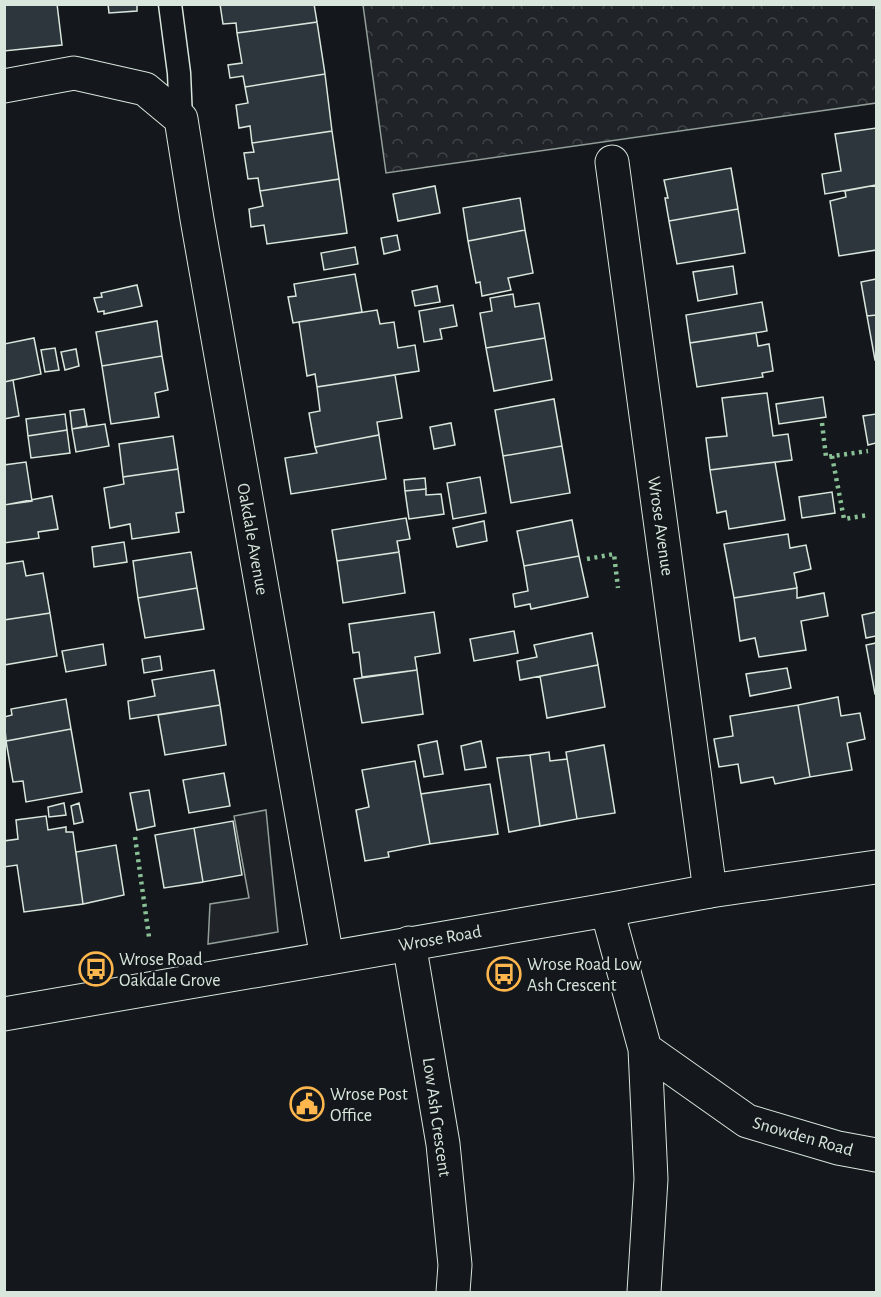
<svg xmlns="http://www.w3.org/2000/svg" width="881" height="1297" font-family="'Alegreya Sans',sans-serif">
	<defs>
		<pattern id="park-crowns" width="20" height="18" patternUnits="userSpaceOnUse" patternTransform="scale(1.5)"><rect width="20" height="18" fill="#202428"/><path d="M2 6a3 3 0 1 1 6 0M12 15a3 3 0 1 1 6 0" fill="none" stroke="#404447"/></pattern>
	</defs>
	<rect width="100%" height="100%" fill="#14181c"/>
	<path fill="#202428" stroke="#939e99" stroke-width="1.5" d="M266 810 278 932 208 944 210 904 249 898 234 816Z"/>
	<path fill="url(#park-crowns)" stroke="#939e99" stroke-width="1.5" d="M363 5H876V103L386 173Z"/>
	<path fill="#2c363c" stroke="#d8e6dc" stroke-width="1.5" d="M4 4H57L62 45 4 51Z
		M108 4H137V11L109 13Z
		M220 4H314L317 22 237 33 236 23 223 24Z
		M317 22 325 74 245 87 243 76 230 78 228 65 242 63 237 33Z
		M325 74 332 131 252 143 250 126 239 128 236 105 248 103 245 87Z
		M876 128V185L825 194 822 174 841 171 835 134Z
		M332 131 339 179 260 191 258 178 248 179 244 153 254 152 252 143Z
		M731 168 738 209 669 221 665 198H668L664 180Z
		M339 179 347 233 267 244 264 225 251 227 249 209 263 206 260 191Z
		M876 185V250L839 256 830 201 846 197 845 191Z
		M435 186 440 213 398 221 393 194Z
		M520 198 525 230 468 241 463 208Z
		M738 209 745 253 677 264 669 221Z
		M525 230 533 273 508 278 511 290 482 296 480 282 476 283 468 241Z
		M397 235 400 250 384 254 381 238Z
		M355 247 358 264 324 270 321 253Z
		M733 266 737 294 698 301 693 272Z
		M355 274 362 312 293 323 288 297 296 296 294 284Z
		M876 279V315L867 316 861 282Z
		M137 285 142 306 104 314V311L98 312 94 298 102 297 101 293Z
		M437 286 440 302 415 306 412 291Z
		M513 294 515 307 539 303 545 338 486 348 480 313 492 311 490 298Z
		M762 302 767 331 690 343 686 315Z
		M453 305 457 326 440 329 442 339 424 342 419 311Z
		M377 310 380 324 394 322 398 348 415 345 419 371 317 387 315 374 307 376 299 322Z
		M876 315V360H875L867 316Z
		M157 321 162 356 102 366 96 332Z
		M756 333 758 346 769 344 773 371 762 373 763 377 697 387 690 343Z
		M34 338 41 374 4 382V344Z
		M545 338 552 380 494 391 486 348Z
		M55 348 59 370 45 372 41 350Z
		M76 349 79 366 65 370 61 352Z
		M162 356 168 390 155 393 159 417 111 424 102 366Z
		M395 375 402 418 377 422 379 435 315 447 309 413 320 411 317 387Z
		M13 380 19 416 4 419V382Z
		M767 393 773 436 788 434 792 460 710 470 706 438 727 436 722 398Z
		M823 397 826 417 779 424 776 404Z
		M554 399 562 446 503 456 495 410Z
		M84 409 87 426 72 429 70 411Z
		M65 414 67 430 28 436 26 419Z
		M876 414V443L868 445 863 416Z
		M451 423 455 445 434 449 430 427Z
		M105 424 109 446 76 452 72 429Z
		M67 430 70 453 31 458 28 436Z
		M379 435 386 479 291 494 285 458 317 453 315 447Z
		M173 436 178 469 123 477 119 444Z
		M562 446 570 493 511 503 503 456Z
		M26 462 32 501 4 505V465Z
		M775 462 785 520 729 529 726 511 717 513 710 470Z
		M178 469 184 512 176 513 179 532 132 539 130 524 110 528 104 488 124 484 123 477Z
		M480 477 486 513 453 519 447 483Z
		M425 478 426 489 405 491 404 480Z
		M426 489V495L441 494 444 514 409 519 405 491Z
		M832 492 835 513 802 518 799 497Z
		M52 496 58 529 38 532 39 538 4 543V505Z
		M406 518 410 539 397 541 399 552 337 561 332 530Z
		M572 520 579 556 524 566 517 531Z
		M484 521 487 541 457 547 453 528Z
		M788 534 790 548 806 545 811 569 794 573 797 588 734 598 724 544Z
		M124 542 127 562 94 567 92 547Z
		M191 552 197 588 138 598 133 561Z
		M399 552 405 593 343 603 337 561Z
		M579 556 588 597 531 609 530 604 515 607 513 594 528 591 524 566Z
		M23 561 26 576 43 573 50 613 4 620V564Z
		M197 588 204 629 145 638 138 598Z
		M797 588V598L824 593 828 616 801 621 806 650 759 657 755 638 740 641 734 598Z
		M434 612 440 653 415 657 417 670 362 677 359 652 353 653 349 624Z
		M876 612V636L866 638 862 615Z
		M50 613 57 656 4 665V620Z
		M514 631 518 653 474 661 470 639Z
		M592 633 598 665 520 680 517 661 537 657 534 645Z
		M876 643V694H875L866 645Z
		M103 644 106 665 66 672 62 651Z
		M160 656 162 670 144 673 142 659Z
		M598 665 605 707 547 718 540 676Z
		M787 668 791 688 750 696 746 674Z
		M214 670 220 705 130 719 128 701 155 696 152 680Z
		M417 670 423 714 362 723 354 679Z
		M838 697 841 716 860 713 865 739 847 743 852 770 810 777 798 705Z
		M66 699 71 729 6 741 4 717 12 715 11 709Z
		M220 705 226 745 165 755 158 715Z
		M798 705 810 777 775 784 773 777 741 783 738 764 719 767 714 739 733 736 730 716Z
		M71 729 82 792 26 802 23 781 13 782 6 741Z
		M437 741 443 774 424 777 418 745Z
		M481 741 486 767 465 770 461 746Z
		M604 745 615 813 577 819 566 752Z
		M549 752 550 761 567 759 566 752 577 819 540 826 530 755Z
		M530 755 540 826 509 832 497 758Z
		M415 761 430 844 388 852 389 857 365 861 356 810 369 807 362 770Z
		M224 773 230 806 189 813 183 780Z
		M490 784 498 834 430 844 421 794Z
		M149 790 155 826 137 830 130 793Z
		M64 803 66 815 49 817 48 807Z
		M79 803 83 822 74 824 71 806Z
		M46 816 48 830 66 827V832H73L83 904 24 912 17 865 4 867V841L18 839 16 820Z
		M233 821 242 875 203 882 194 828Z
		M194 828 203 882 164 888 155 835Z
		M116 845 124 895 83 904 76 852Z"/>
	<g fill="none" stroke-linecap="round" stroke-linejoin="round">
		<g stroke="#d8e6dc" stroke-width="25">
			<path id="service" d="M170 4 179 73 181 119"/>
		</g>
		<g stroke="#d8e6dc" stroke-width="35">
			<path id="minor" d="M4 86 74 73 145 89 181 119 197 219 327 958
				M612 162 710 891
				M607 910 645 1049 747 1121 838 1148 876 1155
				M409 943 443 1144 455 1265 453 1292
				M644 1292 651 1179 645 1049"/>
		</g>
		<g stroke="#d8e6dc" stroke-width="35">
			<path id="tertiary" d="M4 1014 607 910 710 891 876 867"/>
		</g>
		<use href="#service" stroke="#14181c" stroke-width="22"/>
		<use href="#minor" stroke="#14181c" stroke-width="33"/>
		<use href="#tertiary" stroke="#14181c" stroke-width="33"/>
		<path stroke="#8ac095" stroke-width="4.5" stroke-dasharray="3 4.5" stroke-linecap="butt" d="M822 423 826 457 868 451
			M832 456 844 519 868 515
			M587 559 614 554 618 588
			M135 837 149 937"/>
	</g>
	<defs>
		<g id="bus-ring" transform="scale(1.725)"><circle r="9.5" fill="#14181c" stroke="#ffb74d" stroke-width="1.5"/><path d="M-5-6H5V4H4V6H2V4H-2V6H-4V4H-5ZM-3.5-4V0h7V-4ZM-3.5 1.2v1.5H-2V1.2ZM2 1.2v1.5H3.5V1.2Z" fill="#ffb74d"/></g>
		<g id="civic-ring" transform="scale(1.725)"><circle r="9.5" fill="#14181c" stroke="#ffb74d" stroke-width="1.5"/><path d="M-.6-6.5H3V-4.5H.6V-3L4-1V1h2V6H-6V1h2V-1L-.6-3ZM-1.2 2.5V6h2.4V2.5Z" fill="#ffb74d"/></g>
	</defs>
	<g fill-rule="evenodd">
		<use href="#bus-ring" x="96" y="969"/>
		<use href="#bus-ring" x="504" y="974"/>
		<use href="#civic-ring" x="307" y="1104"/>
	</g>
	<g text-anchor="middle" stroke-width="4.5" stroke-linejoin="round" paint-order="stroke">
		<g font-size="18" fill="#d8e6dc" stroke="#14181c">
			<text transform="translate(661 526) rotate(82)" y="6">Wrose Avenue</text>
			<text transform="translate(253 539) rotate(80)" y="6">Oakdale Avenue</text>
			<text transform="translate(440 938) rotate(-10)" y="6">Wrose Road</text>
			<text transform="translate(437 1117) rotate(82)" y="6">Low Ash Crescent</text>
			<text transform="translate(803 1136) rotate(16)" y="6">Snowden Road</text>
		</g>
		<g font-size="18" fill="#d8e6dc" stroke="#14181c" text-anchor="start">
			<text x="119" y="965">Wrose Road<tspan x="119" dy="21">Oakdale Grove</tspan></text>
			<text x="527" y="970">Wrose Road Low<tspan x="527" dy="21">Ash Crescent</tspan></text>
			<text x="330" y="1100">Wrose Post<tspan x="330" dy="21">Office</tspan></text>
		</g>
	</g>
	<rect width="881" height="1297" fill="none" stroke="#d8e6dc" stroke-width="12"/>
</svg>
